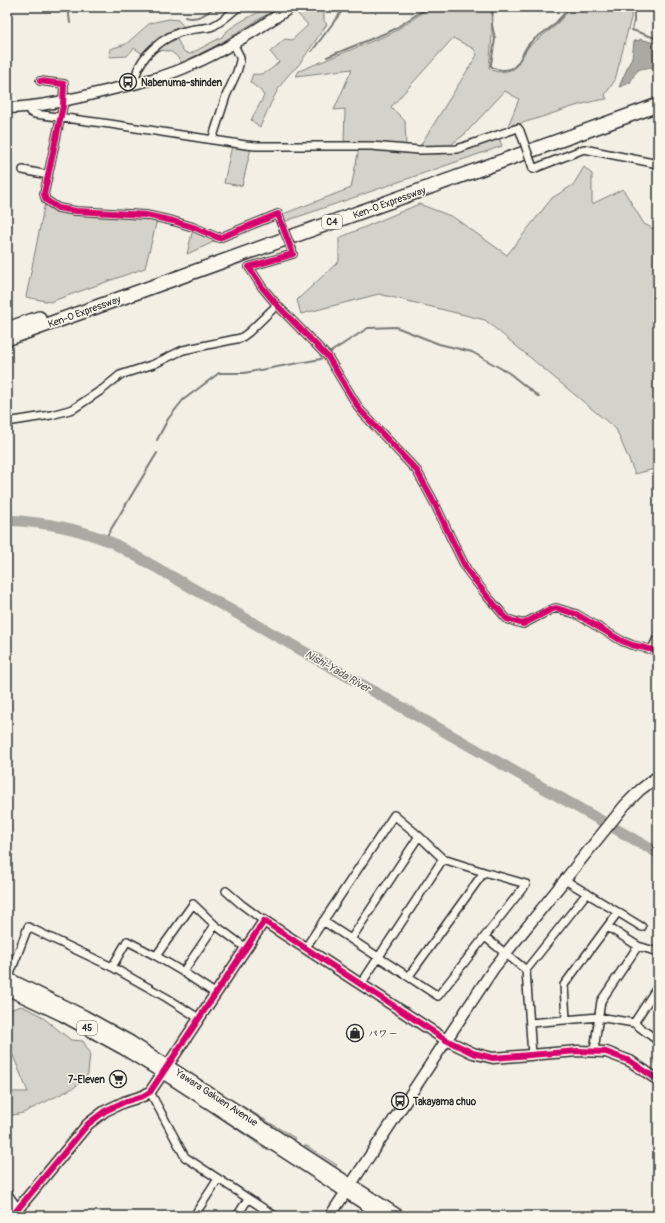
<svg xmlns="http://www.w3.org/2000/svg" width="665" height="1223" font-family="Pangolin,'Klee One',sans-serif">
	<rect width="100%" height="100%" fill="#f3efe4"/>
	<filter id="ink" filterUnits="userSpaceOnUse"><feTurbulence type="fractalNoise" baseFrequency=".025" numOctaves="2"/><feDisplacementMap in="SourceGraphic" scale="8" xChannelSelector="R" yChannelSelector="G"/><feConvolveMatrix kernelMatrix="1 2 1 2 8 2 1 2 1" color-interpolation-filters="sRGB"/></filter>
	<g filter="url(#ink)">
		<path fill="#d5d2c9" stroke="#807e7a" d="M269 7H279L219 44 182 63C174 52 170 49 156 51L162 46 177 39 183 51 190 54 222 37C226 27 258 13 269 7Z
			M298 7H319L324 13V21L327 24 298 66C279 80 270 106 260 127L251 120 264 96 261 91 250 82 253 74C265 76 271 69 279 62L270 52 285 39 292 40 308 25 294 10Z
			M431 7H491L492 36 489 68C497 74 504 72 514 69L529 46 554 27 572 7H632L631 18 615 80 605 95 607 99C573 103 542 120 508 126L519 99 505 91 464 135 446 148 420 146 477 55 474 49 453 38 391 107 405 121 406 146 344 143 345 109 334 110 352 69 296 76 299 71 392 33Z
			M169 19 178 20 185 28 154 44 143 54 134 48 127 56 109 57 110 49 126 44 150 23Z
			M499 138 502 146 286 221 283 214 351 188 359 148 439 154 454 152Z
			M232 145 251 148 242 186 224 183Z
			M584 167 592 174V204L623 189 644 224 658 231V468L635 474 616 429 485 320 379 294 301 314 297 300 339 261V238L419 204 453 217 507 255 552 198 573 185Z
			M45 202 57 211 157 220 145 268 50 302 26 297Z
			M193 229 218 240 187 254Z
			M21 1006 37 1013 71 1040 83 1041 90 1053 88 1074 85 1078 75 1087 23 1113 7 1116V1092H28L7 1041V1011Z
			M193 1097 270 1147 268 1151 193 1099Z
			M239 1104 295 1138 292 1142 237 1106Z
			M305 1145 337 1165 334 1169 303 1149Z"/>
		<path fill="#aca9a2" stroke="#787772" d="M640 39 658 44V72L655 68C639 68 637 68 630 83L619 87 632 57 634 42 636 40 639 41Z"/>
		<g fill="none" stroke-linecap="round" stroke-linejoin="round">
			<path stroke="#787772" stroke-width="2" d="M68 7 70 23
				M493 7 492 25 495 39 491 64V66C496 71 508 71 514 67 521 61 523 51 529 44 536 36 546 32 554 25 559 19 565 13 570 7
				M634 7V21L632 30 658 39
				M185 17C196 20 206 15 214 7
				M312 51 345 7
				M327 57 393 30 428 7
				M329 353 368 328 396 327 439 344 472 352 509 373 539 397
				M157 440 168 419 183 400 219 373H244L321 359
				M105 539 157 453"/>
			<path stroke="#aca9a2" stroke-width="11" d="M7 520C47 523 75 527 113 543L658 853"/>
			<g stroke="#2b2b2b" stroke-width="10">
				<path id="street" d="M40 81 64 84 63 106 44 194 46 200 58 208 76 211 146 215 173 221 193 227 219 238 278 214 279 218
					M135 83C136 57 165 34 189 30 197 28 205 29 213 26 223 21 230 14 238 7
					M29 108 30 112 35 114 110 124 246 145 256 146H371L419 150 457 149 518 128 520 131
					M212 140 226 96 237 72 240 61V57L233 43
					M532 165 533 169 584 149 658 164
					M23 170 48 175
					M292 250 293 254 249 267 262 287 277 305 328 357 360 410 417 471 434 502 450 536 467 570 487 596 507 619 523 624 550 610 556 608 576 614 622 641 632 645 658 651
					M7 422 51 415 73 409 103 389 120 375 154 364 183 350 241 338 249 332 277 305
					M652 649 658 636
					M565 880 642 927
					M226 891 241 904 264 921
					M323 921 438 996 526 884 484 872
					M608 927 638 946 658 952
					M485 937 526 970
					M306 947 394 815 419 836 351 939
					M156 956 127 941 112 967 167 998 200 1019
					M183 972 215 925
					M409 976 484 872 443 859
					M8 979 28 927 112 967
					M361 984 443 859 419 836
					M216 994 183 972 156 956 193 904 215 925 246 948
					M566 1020 564 985 618 912
					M530 1023 599 1017 634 1023 658 1041
					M634 1023 658 986
					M594 1051 601 1001 638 946
					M532 1055 526 970 587 893
					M150 1092 185 1157 275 1216
					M17 1210 24 1216
					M194 1216 218 1179
					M237 1216 248 1199"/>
			</g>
			<g stroke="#2b2b2b" stroke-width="13">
				<path id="secondary" d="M7 108C46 107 80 97 118 88 142 82 168 76 191 65 226 50 259 28 291 7
					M7 1195 17 1210
					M13 1216 17 1210 88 1124 105 1111 124 1102 143 1096 150 1092 264 921 446 1040 473 1053 493 1058 578 1051 606 1052 630 1061 658 1080
					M330 1216 494 968 625 805 640 790 658 776"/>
			</g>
			<g stroke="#2b2b2b" stroke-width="14">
				<path id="primary" d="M7 978 84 1016 131 1042 399 1216
					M7 989 62 1015 124 1049 163 1073 383 1216"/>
			</g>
			<g stroke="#2b2b2b" stroke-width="16">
				<path id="highway" d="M7 329 39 318
					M7 339 658 105"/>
			</g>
			<use href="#street" stroke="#fbf7ec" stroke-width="7"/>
			<use href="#secondary" stroke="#fbf7ec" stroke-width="10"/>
			<use href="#primary" stroke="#fbf7ec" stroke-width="11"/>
			<use href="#highway" stroke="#fbf7ec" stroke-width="13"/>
			<g stroke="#2b2b2b" stroke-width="10" stroke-linecap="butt">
				<path id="street-bridge" d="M520 131 532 165
					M279 218 292 250"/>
			</g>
			<use href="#street-bridge" stroke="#fbf7ec" stroke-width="7"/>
			<g stroke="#fbf7ec" stroke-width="8">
				<path id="cycleway" d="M40 81 64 84 63 106 44 194 46 200 58 208 76 211 146 215 173 221 193 227 219 238 278 214 293 254 249 267 262 287 277 305 328 357 360 410 417 471 434 502 450 536 467 570 487 596 507 619 523 624 550 610 556 608 576 614 622 641 632 645 658 651
					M13 1216 17 1210 88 1124 105 1111 124 1102 143 1096 150 1092 264 921 446 1040 473 1053 493 1058 578 1051 606 1052 630 1061 658 1080"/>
			</g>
			<use href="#cycleway" stroke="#d6006c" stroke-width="6"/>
		</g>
	</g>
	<defs>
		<g id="bus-ring" transform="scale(0.9)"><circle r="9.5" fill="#fbf7ec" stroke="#2b2b2b" stroke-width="1.5"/><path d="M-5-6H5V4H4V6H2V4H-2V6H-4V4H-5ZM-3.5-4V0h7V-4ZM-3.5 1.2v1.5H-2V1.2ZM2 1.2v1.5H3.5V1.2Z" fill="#2b2b2b"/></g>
		<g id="shop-ring" transform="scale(0.9)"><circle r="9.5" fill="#fbf7ec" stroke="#2b2b2b" stroke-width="1.5"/><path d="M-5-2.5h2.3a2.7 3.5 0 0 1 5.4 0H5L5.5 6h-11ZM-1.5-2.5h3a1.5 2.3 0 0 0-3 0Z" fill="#2b2b2b"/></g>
		<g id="supermarket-ring" transform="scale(0.9)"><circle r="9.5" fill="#fbf7ec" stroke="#2b2b2b" stroke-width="1.5"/><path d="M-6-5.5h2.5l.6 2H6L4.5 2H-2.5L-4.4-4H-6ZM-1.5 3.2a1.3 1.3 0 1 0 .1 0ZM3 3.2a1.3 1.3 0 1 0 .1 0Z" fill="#2b2b2b"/></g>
	</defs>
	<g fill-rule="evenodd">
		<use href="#bus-ring" x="128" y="82"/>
		<use href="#shop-ring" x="355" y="1033"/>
		<use href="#supermarket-ring" x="118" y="1079"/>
		<use href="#bus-ring" x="400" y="1101"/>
	</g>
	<g text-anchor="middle" stroke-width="3" stroke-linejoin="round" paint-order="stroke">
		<g fill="#fbf7ec" stroke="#696865" stroke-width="1">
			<rect x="322" y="215" width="20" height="14" rx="3"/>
			<rect x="77" y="1021" width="20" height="14" rx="3"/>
		</g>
		<g font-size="9" font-weight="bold" fill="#2b2b2b">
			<text x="332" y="225">C4</text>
			<text x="87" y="1031">45</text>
		</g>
		<g font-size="10" font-weight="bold" fill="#2b2b2b" stroke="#fbf7ec" text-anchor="start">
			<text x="141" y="86">Nabenuma-shinden</text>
			<text x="368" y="1037">パワー</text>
			<text x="105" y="1083" text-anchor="end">7-Eleven</text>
			<text x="413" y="1105">Takayama chuo</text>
		</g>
		<g font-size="10" fill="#2b2b2b" stroke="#fbf7ec">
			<text transform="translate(389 202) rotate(-20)" y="4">Ken-O Expressway</text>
			<text transform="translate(84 311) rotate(-20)" y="4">Ken-O Expressway</text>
			<text transform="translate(217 1097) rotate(33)" y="4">Yawara Gakuen Avenue</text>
		</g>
		<g font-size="11" font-style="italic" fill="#585755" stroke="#fbf7ec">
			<text transform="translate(338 671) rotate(30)" y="4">Nishi-Yada River</text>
		</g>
	</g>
	<rect width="665" height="1223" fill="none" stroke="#fbf7ec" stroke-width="24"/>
	<rect x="12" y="12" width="641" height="1199" fill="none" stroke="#2b2b2b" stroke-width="1.5" filter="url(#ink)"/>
</svg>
